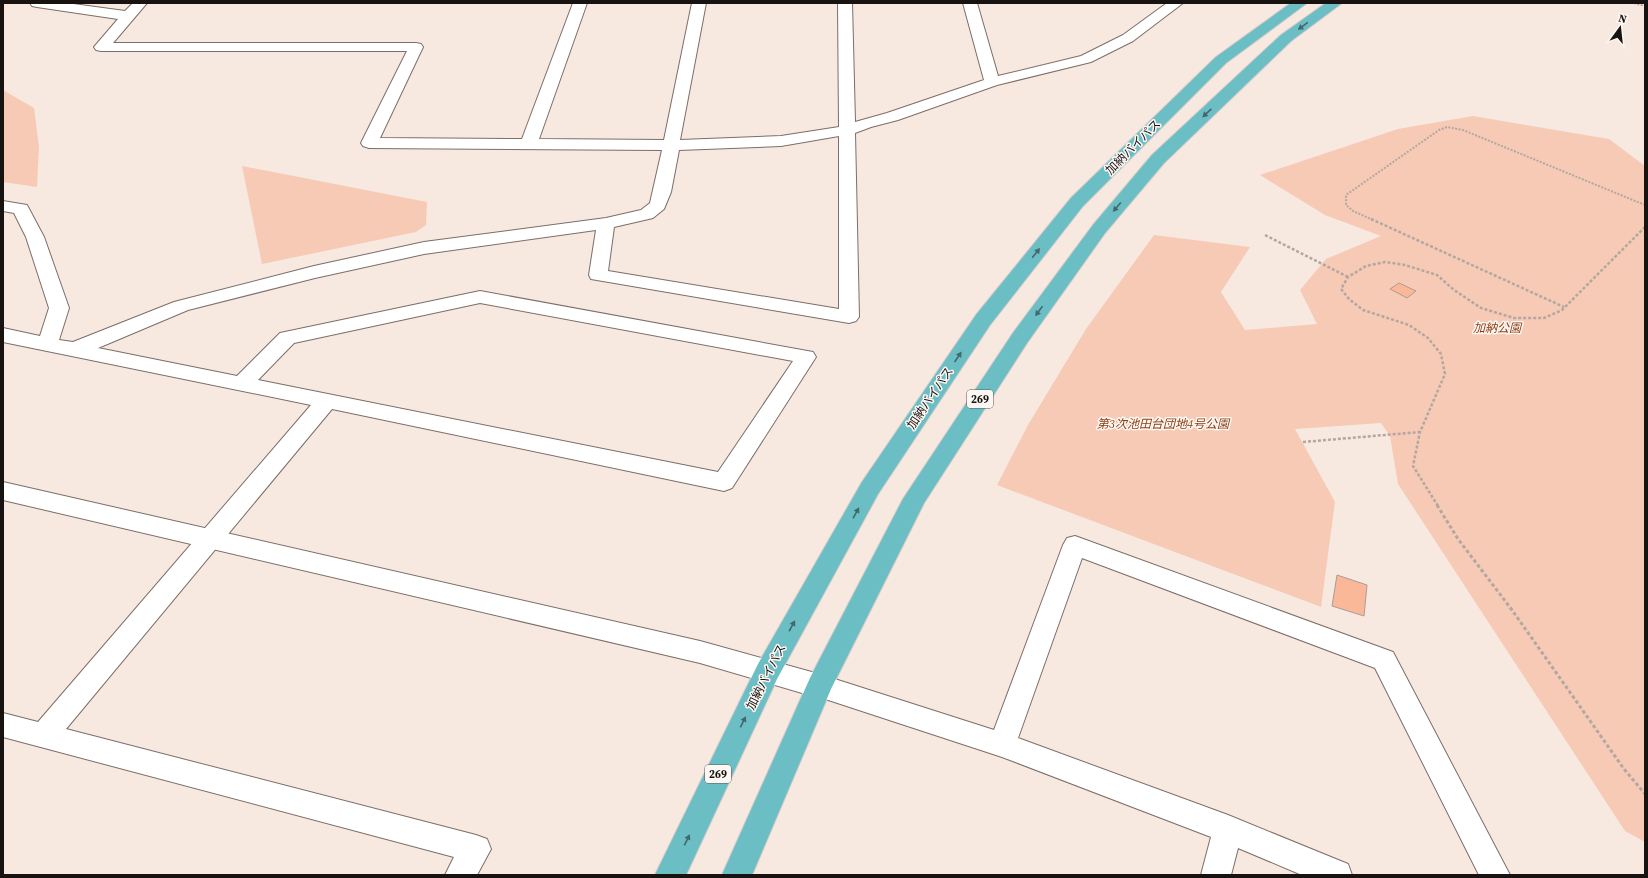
<svg xmlns="http://www.w3.org/2000/svg" width="1648" height="878" font-family="'Source Serif 4','Noto Sans JP',serif">
	<rect width="100%" height="100%" fill="#f7e8e0"/>
	<path fill="#f7cab6" d="M3 90 34 108 39 147 37 187 3 182Z
		M1473 116 1609 139 1645 166V842L1625 831 1398 484 1390 436 1381 423 1295 429 1335 502 1321 607 997 485 1028 425 1086 329 1154 235 1250 247 1221 292 1245 330 1317 324 1300 290 1326 259 1381 236 1325 215 1260 175 1398 129Z
		M242 166 427 202 426 225 416 232 262 264Z"/>
	<path fill="#fbb899" stroke="#ab9c95" d="M1399 283 1416 291 1407 298 1390 289Z
		M1337 575 1367 585 1364 616 1332 606Z"/>
	<g fill="none" stroke-linecap="round" stroke-linejoin="round">
		<g stroke="#7c6e68" stroke-width="2">
			<path id="minor" d="M30 3H66L125 11 133 3H147L113 43H416L421 44 423 47 380 138 522 139 573 3H587L539 139 664 140 692 3H706L680 140 781 136 839 127 838 3H852L855 122 887 113 984 80 963 3H977L998 76 1081 56 1123 35 1167 3H1183L1133 41 1091 62 997 85 898 120 871 127 855 133 859 317 856 321 849 323 591 279 589 275 596 230 424 254 315 278 188 310 98 348 237 376 280 333 480 291 813 352 816 357 732 488 724 491 332 409 66 729 476 835 487 839 491 849 477 875H445L454 857 3 737V713L38 722 311 405 3 342V328L40 336 49 308 26 237 14 213 3 211V201L27 205 44 237 69 308 59 340 73 342 174 302 314 266 424 242 606 218 641 210 650 203 662 150 369 148 363 146 361 143 407 51H101L96 50 94 47 118 19 37 7 32 6ZM839 136V309L608 271 614 227 653 218 664 209 671 192 679 150 781 146ZM480 303 793 361 718 472 258 380 294 343Z
				M1075 536 1393 652 1510 875H1479L1375 668 1082 558 1018 738 1228 815 1348 864 1352 875H1302L1238 848 1231 875H1201L1211 837 1002 757 810 694 806 686 810 678 819 674 994 730 1063 545 1067 538Z"/>
		</g>
		<g stroke="#7c6e68" stroke-width="2">
			<path id="tertiary" d="M3 482 700 641 819 674 828 678 832 686 828 694 819 698 700 663 3 500Z"/>
		</g>
		<g stroke="#cccbca" stroke-width="2">
			<path id="trunk" d="M1291 3H1307L1226 63 1083 206 990 325 878 494 777 679 686 875H655L758 664 862 482 976 315 1071 198 1216 57Z
				M1326 3H1342L1291 41 1164 163 1105 233 1027 343 924 503 831 689 752 875H722L810 678 903 499 1013 333 1093 225 1152 155 1281 35Z"/>
		</g>
		<path stroke="#b3a7a1" stroke-width="2" stroke-dasharray="2 1.5" stroke-linecap="butt" d="M1634 3 1645 6
			M1373 220 1353 211 1346 205V195L1439 130 1447 127 1463 130 1645 205"/>
		<path stroke="#b3a7a1" stroke-width="2.5" stroke-dasharray="3 2" stroke-linecap="butt" d="M1371 219 1564 307
			M1265 235 1348 277
			M1303 442 1420 432
			M1438 506 1413 466 1420 432 1445 374 1441 354 1428 338 1409 325 1363 310 1349 299 1341 289 1348 277 1366 266 1385 262 1405 265 1437 275 1454 290 1481 308 1514 318H1544L1562 310 1645 227"/>
		<path stroke="#b3a7a1" stroke-width="3" stroke-dasharray="3.5 2.5" stroke-linecap="butt" d="M1437 505 1458 539 1512 610 1624 769 1645 794"/>
		<use href="#minor" fill="#fff" fill-rule="evenodd"/>
		<use href="#tertiary" fill="#fff" fill-rule="evenodd"/>
		<use href="#trunk" fill="#6bbec4" fill-rule="evenodd"/>
	</g>
	<defs><path id="oneway-solid" d="M-6-.8H1V-3.2L6.5 0L1 3.2V.8H-6Z"/></defs>
	<g fill="#42686a">
		<use href="#oneway-solid" transform="translate(1303 26) rotate(144)"/>
		<use href="#oneway-solid" transform="translate(1207 113) rotate(137)"/>
		<use href="#oneway-solid" transform="translate(1117 207) rotate(130)"/>
		<use href="#oneway-solid" transform="translate(1036 253) rotate(-51)"/>
		<use href="#oneway-solid" transform="translate(1039 311) rotate(126)"/>
		<use href="#oneway-solid" transform="translate(958 357) rotate(-56)"/>
		<use href="#oneway-solid" transform="translate(856 513) rotate(-61)"/>
		<use href="#oneway-solid" transform="translate(792 626) rotate(-61)"/>
		<use href="#oneway-solid" transform="translate(743 722) rotate(-64)"/>
		<use href="#oneway-solid" transform="translate(687 840) rotate(-64)"/>
	</g>
	<g text-anchor="middle" stroke-width="3" stroke-linejoin="round" paint-order="stroke">
		<g fill="#fdf7f4" stroke="#5d5754" stroke-width="1">
			<rect x="967" y="390" width="26" height="18" rx="3"/>
			<rect x="705" y="765" width="26" height="18" rx="3"/>
		</g>
		<g font-size="11" font-weight="bold" fill="#181210">
			<text x="980" y="403">269</text>
			<text x="718" y="778">269</text>
		</g>
		<g font-size="12" fill="#181210" stroke="#fdf7f4">
			<text transform="translate(1133 147) rotate(-45)" y="4">加納バイパス</text>
			<text transform="translate(930 398) rotate(-56)" y="4">加納バイパス</text>
			<text transform="translate(766 677) rotate(-63)" y="4">加納バイパス</text>
		</g>
		<g font-size="12" font-style="italic" fill="#8b3e10" stroke="#fdf7f4">
			<text x="1497" y="332">加納公園</text>
			<text x="1163" y="428">第3次池田台団地4号公園</text>
		</g>
	</g>
	<rect width="1648" height="878" fill="none" stroke="#181210" stroke-width="8"/>
	<g transform="translate(1620 28) rotate(15)" stroke="#fdf7f4" stroke-width="3" paint-order="stroke">
	<path d="M0-3L7 15L0 10L-7 15Z" fill="#181210"/>
	<text y="-6" font-size="11" font-weight="bold" text-anchor="middle" fill="#181210">N</text>
	</g>
</svg>
